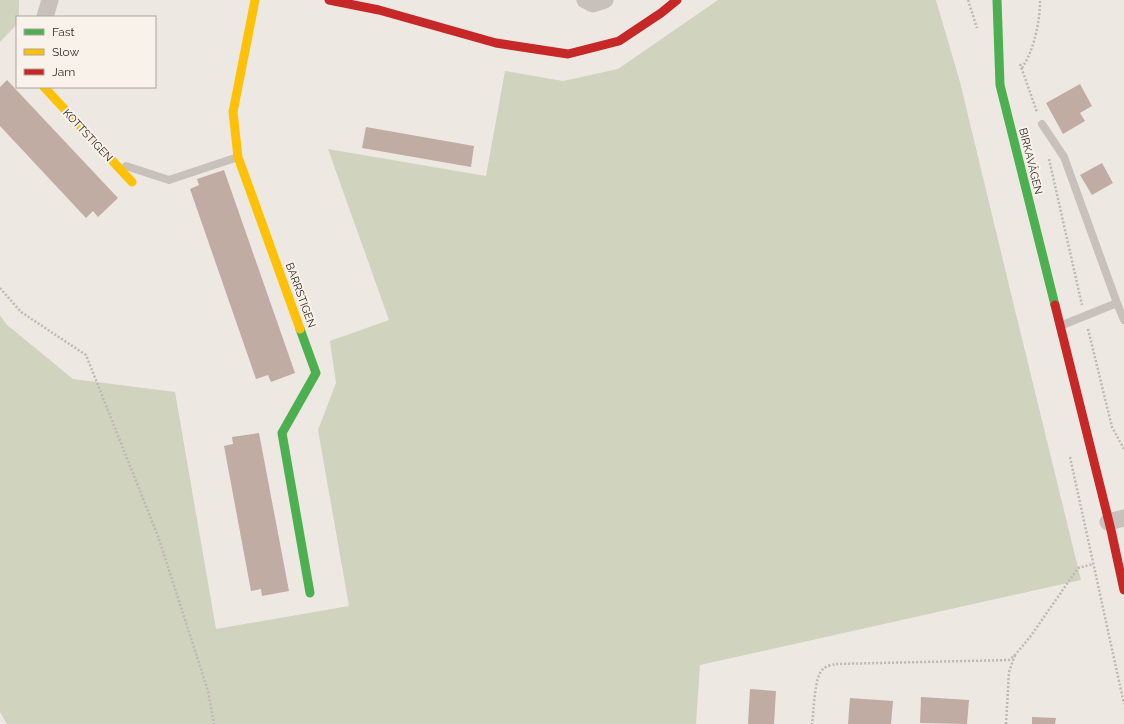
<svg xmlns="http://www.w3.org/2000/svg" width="1124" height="724" font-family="Raleway,sans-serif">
	<rect width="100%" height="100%" fill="#eee8e2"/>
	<path fill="#d0d3bd" d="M0 0H19V17H17V24L0 42Z
		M718 0H936L960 82 1013 302 1081 580 700 665 696 724H7L0 712V315L6 324 73 379 175 392 216 629 349 606 318 430 336 383 330 341 389 320 328 149 486 176 505 71 563 81 618 69Z"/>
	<path fill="#c1aca4" d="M7 80 118 198 98 217 93 211 86 218 0 126V87Z
		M1080 84 1092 106 1080 113 1085 121 1063 134 1046 103Z
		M366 127 474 146 471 167 362 148Z
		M1102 163 1113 183 1092 195 1080 175Z
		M224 170 295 373 271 382 268 375 256 379 190 189 199 185 197 179Z
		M259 433 289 591 262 596 261 589 251 591 224 446 233 444 232 437Z
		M750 689 776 691 774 724H748Z
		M921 697 969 700 967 724 920 723Z
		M850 698 893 701 891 724H848Z
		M1032 717 1056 718 1055 724H1032Z"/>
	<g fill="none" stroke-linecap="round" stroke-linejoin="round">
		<path stroke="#bfb8b4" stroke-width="2.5" stroke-dasharray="2 2" stroke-linecap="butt" d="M968 0 977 28
			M1020 64 1037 112
			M1022 68C1034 50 1040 22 1040 0
			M1049 159 1082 305
			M0 288 21 312 86 355 159 539 208 691 214 724
			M1088 329 1112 427 1124 449
			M1070 457 1124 704
			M811 724H812C814 711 814 677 823 669 826 666 832 665 835 664L1009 660 1015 655 1030 637 1071 578 1078 568 1093 564
			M1006 724 1009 672 1015 655"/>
		<path stroke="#c7c0bb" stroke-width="8" d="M1042 124 1064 157 1117 303 1060 326
			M126 166 169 180 238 157
			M1117 303 1124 320"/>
		<path stroke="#c7c0bb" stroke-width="17" d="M585 0 593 4 605 0
			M45 17 50 0
			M1108 522 1124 518"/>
		<path stroke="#4caf50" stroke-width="9" d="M997 0 1000 85 1055 305
			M300 329 316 373 282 433 310 593"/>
		<path stroke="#ffc107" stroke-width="9" d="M255 0 233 112 238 157 300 329
			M44 87 132 182"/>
		<path stroke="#c62828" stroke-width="9" d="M329 0 379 10 496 43 568 54 619 41 661 13 677 0
			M1055 305 1111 530 1124 590"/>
	</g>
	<g text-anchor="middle" stroke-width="4" stroke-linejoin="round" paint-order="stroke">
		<g font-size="11" fill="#372d29" stroke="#f9f2ea">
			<text transform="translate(88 135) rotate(47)" y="4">KOTTSTIGEN</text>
			<text transform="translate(1031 161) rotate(76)" y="4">BIRKAVÄGEN</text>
			<text transform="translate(301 295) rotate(70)" y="4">BARRSTIGEN</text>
		</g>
	</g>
	<rect x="16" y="16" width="140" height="72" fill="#f9f2ea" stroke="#aba39d"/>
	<rect x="24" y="29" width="20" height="6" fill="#4caf50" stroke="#aba39d"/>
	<text x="52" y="36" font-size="12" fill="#372d29">Fast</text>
	<rect x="24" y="49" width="20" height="6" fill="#ffc107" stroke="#aba39d"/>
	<text x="52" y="56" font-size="12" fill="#372d29">Slow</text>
	<rect x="24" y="69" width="20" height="6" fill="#c62828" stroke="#aba39d"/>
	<text x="52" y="76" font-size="12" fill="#372d29">Jam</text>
</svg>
